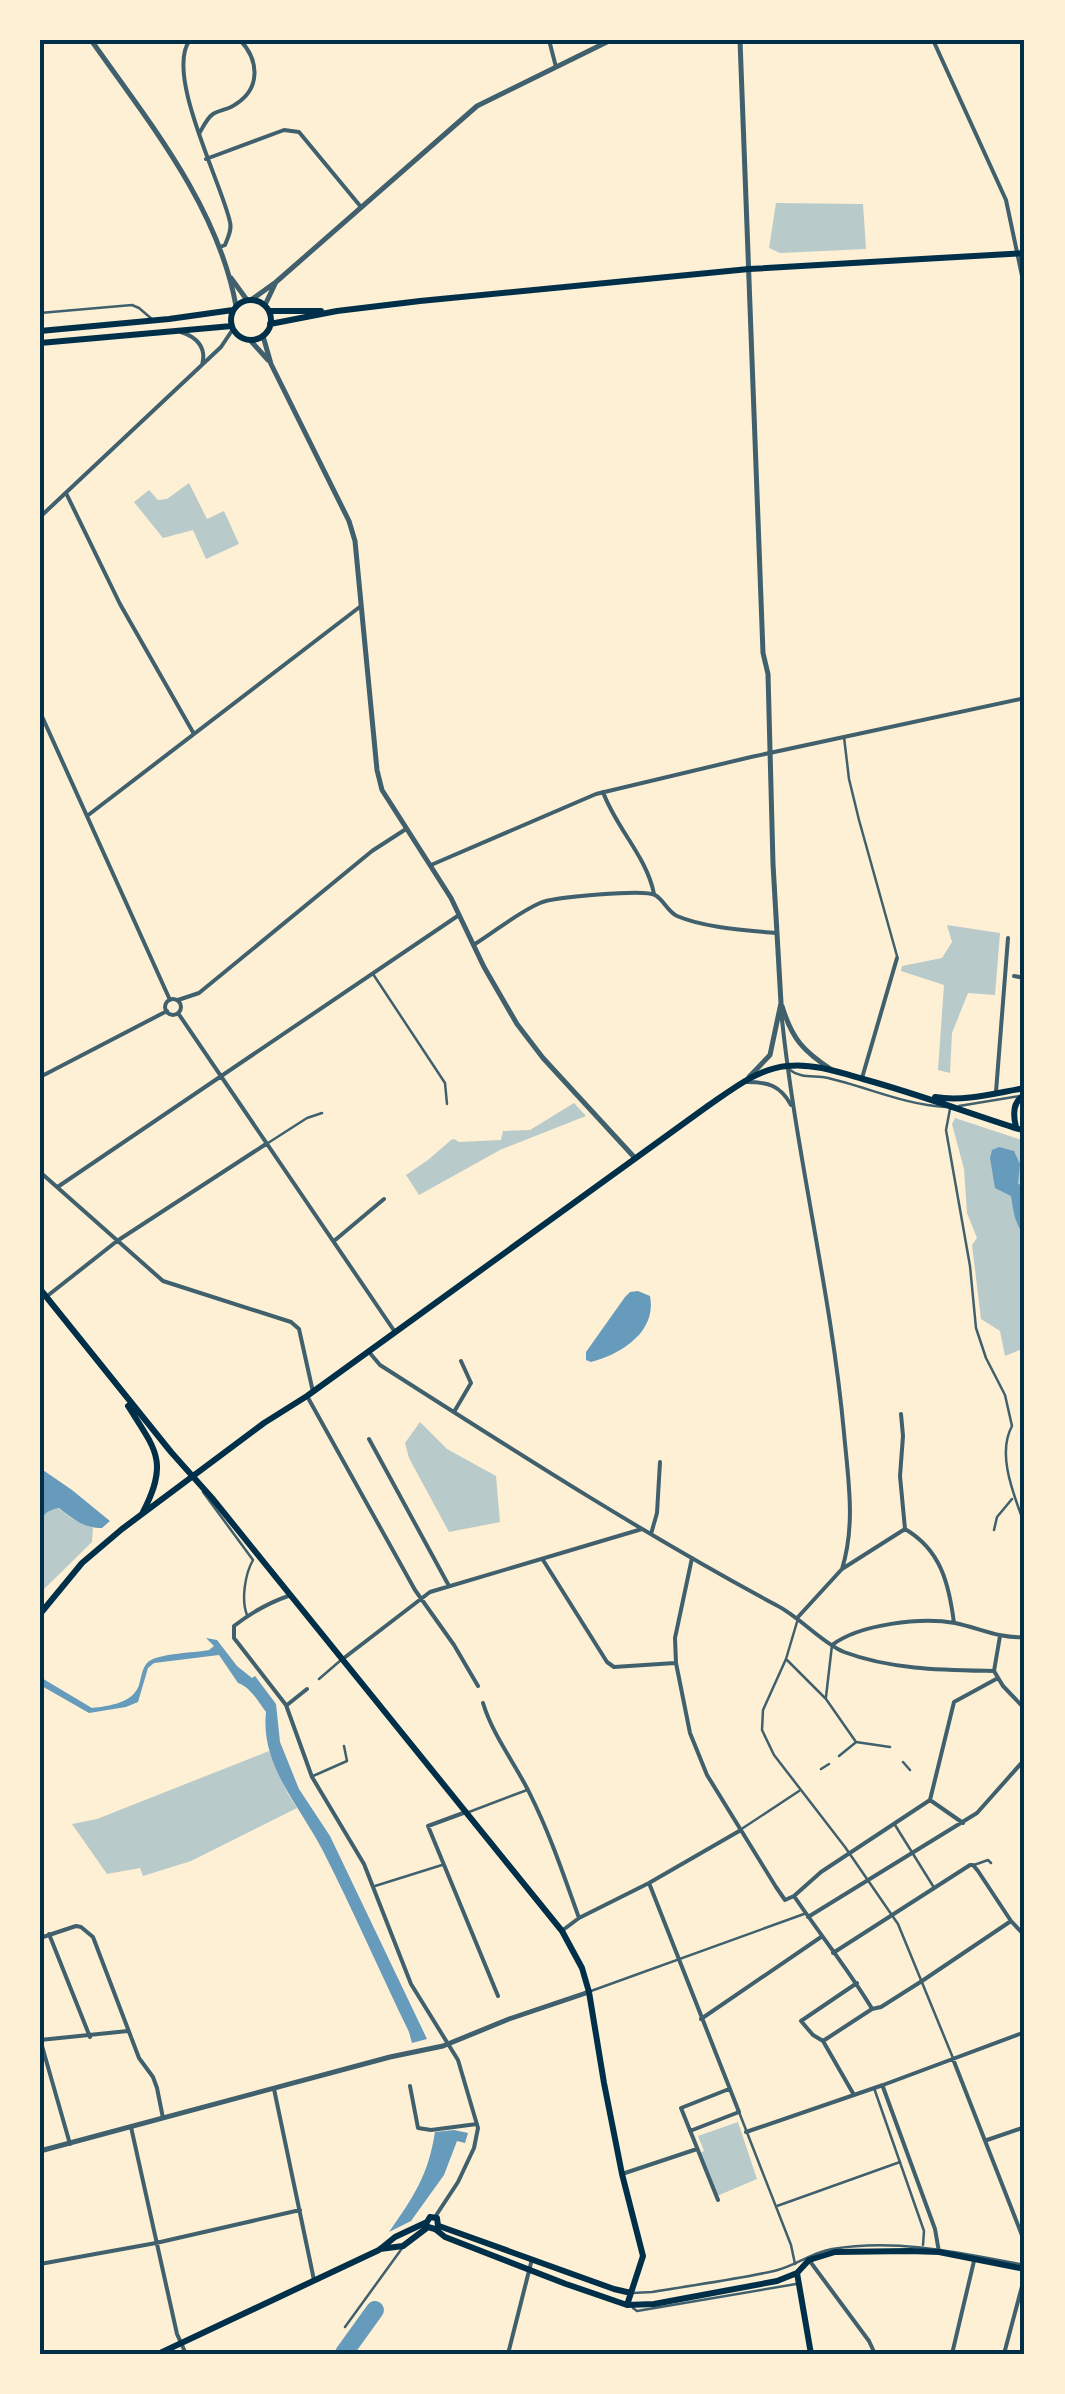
<svg xmlns="http://www.w3.org/2000/svg" width="1065" height="2394" font-family="Lora,serif">
	<rect width="100%" height="100%" fill="#fdf0d5"/>
	<path fill="#b9caca" d="M776 203 863 204 866 249 780 253 769 248Z
		M189 483 207 519 224 511 239 544 206 559 193 530 163 538 134 502 149 490 158 500 167 499Z
		M947 925 1000 933 995 995 968 993 952 1033 950 1073 938 1070 944 985 901 971 902 966 942 958 952 942Z
		M574 1103 586 1116 500 1150 419 1195 406 1175 428 1160 451 1140 454 1139 459 1142 501 1140 503 1131 530 1130Z
		M955 1118 1025 1141V1348L1005 1356 1000 1331 981 1319 972 1245 977 1238 967 1213 964 1169 952 1124Z
		M420 1422 447 1449 496 1476 500 1522 449 1532 409 1458 405 1443Z
		M40 1494 71 1518 93 1528 92 1542 40 1593Z
		M269 1751 288 1794 297 1808 191 1861 143 1876 140 1868 107 1874 72 1824 97 1819Z
		M738 2122 757 2179 717 2196 700 2153 704 2151 698 2136Z"/>
	<path fill="#669bbc" d="M999 1147 1014 1151 1020 1164 1018 1184 1025 1186V1235C1015 1226 1013 1209 1011 1196L995 1188 990 1158 992 1150Z
		M638 1291 650 1296C657 1332 621 1354 591 1362L586 1360V1352L625 1297 630 1292Z
		M40 1468 72 1490 110 1521 102 1528C86 1529 71 1518 59 1508 37 1512 43 1523 40 1540Z
		M206 1638 217 1640 237 1666 252 1678 255 1676 276 1704 280 1742 299 1789 330 1836 427 2039 412 2043 409 2032C380 1972 353 1910 323 1851 300 1806 260 1765 266 1712 258 1701 250 1687 238 1683L219 1655 154 1663 148 1668 138 1702 126 1707 89 1713 40 1685V1677L92 1708C109 1706 133 1703 139 1685 141 1679 142 1668 147 1663 156 1653 195 1653 209 1650L214 1646Z
		M454 2130 468 2133 465 2143 457 2141 444 2175 411 2221 389 2232C414 2196 428 2176 435 2132Z"/>
	<g fill="none" stroke-linecap="round" stroke-linejoin="round">
		<path stroke="#669bbc" stroke-width="18" d="M344 2353 375 2310"/>
		<path stroke="#3f606c" stroke-width="2.5" d="M40 313 132 305 139 308 153 320
			M844 737 849 779 859 820 897 956
			M373 974 445 1083 447 1104
			M790 1070C801 1079 815 1075 828 1078 867 1087 905 1105 946 1107
			M959 1106 1020 1096
			M268 1143 307 1118 322 1113
			M203 1492 253 1560C245 1574 241 1600 247 1615
			M313 1776 347 1761 344 1746
			M469 1812 527 1790
			M375 1886 442 1865
			M874 2088 924 2231 923 2245
			M633 2293 652 2292C692 2285 734 2280 774 2271 796 2266 810 2253 832 2249 897 2238 962 2253 1025 2265
			M633 2308 637 2311 796 2284
			M345 2327 403 2247"/>
		<path stroke="#3f606c" stroke-width="2.5" d="M950 1109 946 1130 970 1266 976 1328 986 1358 1005 1395 1012 1426C996 1455 1015 1497 1025 1526
			M994 1530 997 1517 1012 1499
			M797 1622 786 1659 763 1710 762 1730 774 1755 845 1847 898 1924 953 2058
			M787 1660 826 1699 856 1742 890 1747
			M319 1679 341 1660
			M826 1697 832 1645
			M839 1756 855 1743
			M903 1762 910 1770
			M821 1769 829 1764
			M895 1825 933 1886
			M743 1828 799 1791
			M974 1865 988 1860 991 1863
			M591 1991 804 1914
			M739 2112 791 2245 795 2264
			M777 2206 900 2162"/>
		<path stroke="#3f606c" stroke-width="4" d="M190 40C164 73 222 184 230 222 232 230 228 237 225 245L220 247
			M549 40 556 67
			M933 40 1006 200 1025 290
			M199 134C203 127 207 118 213 114 220 110 230 109 236 104 261 88 259 60 240 40
			M206 159 284 130 299 132 361 207
			M181 332C197 337 207 348 202 365
			M66 493 120 604 194 734
			M40 517 221 347 233 329
			M40 712 170 1000
			M603 792C616 828 647 857 654 894
			M87 816 361 606
			M431 865 596 794 751 757 1025 698
			M475 944C496 931 517 913 540 903 552 897 645 889 655 895 664 900 667 911 677 916 705 928 746 930 776 933
			M1014 976 1025 978
			M165 1007a8 8 0 1 1 16 0a8 8 0 1 1-16 0Z
			M178 1000 199 993 372 851 406 829
			M781 1010C795 1152 831 1290 844 1433 848 1478 856 1524 842 1569
			M178 1013 395 1332
			M40 1077 167 1011
			M862 1078 897 958
			M746 1082C768 1082 780 1085 791 1105
			M996 1092 1008 938
			M40 1172 163 1281 291 1322 299 1329 313 1392
			M59 1186 459 915
			M334 1241 384 1199
			M46 1297 117 1241 266 1144
			M369 1352 380 1365C510 1448 640 1532 776 1605 800 1617 822 1643 844 1652 892 1670 945 1670 994 1671
			M307 1396 415 1590 454 1645 478 1686
			M454 1412 471 1383 461 1361
			M901 1414 903 1436 900 1476 905 1529
			M369 1439 449 1586
			M651 1534 657 1513 660 1462
			M692 1558 675 1638 676 1663 690 1733 707 1775 776 1887 785 1900 794 1896
			M543 1560 607 1662 614 1667 675 1663
			M291 1595C270 1602 252 1612 234 1626V1638L286 1705 312 1777 364 1864 411 1984 458 2060 478 2128 474 2148 458 2182 435 2217
			M798 1617 842 1569 905 1529C941 1550 949 1584 954 1623
			M1000 1636 994 1671 1003 1686 1025 1709
			M832 1645C860 1624 921 1617 955 1623 979 1628 1000 1639 1025 1637
			M344 1658 430 1592 642 1529
			M483 1703C493 1736 515 1763 530 1794 550 1834 564 1876 579 1918
			M287 1705 307 1689
			M930 1800 954 1702 998 1678
			M930 1800 963 1823
			M466 1812 428 1826 498 1996
			M649 1883 739 2112 690 2131
			M794 1896 821 1872 930 1800
			M794 1896C819 1933 848 1969 871 2007
			M808 1917 977 1813 1025 1759
			M563 1930 579 1918 649 1883 741 1830
			M49 1934 90 2037
			M40 1938 76 1926 81 1927 93 1937 139 2058 153 2077 157 2088 163 2118
			M833 1953 970 1865H973L978 1871 1011 1921 1025 1936
			M701 2019 821 1937
			M40 2039 70 2144
			M40 2040 128 2031
			M823 2041 872 2009 881 2007 922 1981 1011 1921
			M953 2059 1025 2243
			M410 2086 418 2128 431 2130 477 2124
			M883 2087 935 2229 939 2252
			M274 2089 314 2280
			M854 2095 823 2041 813 2035 801 2021 857 1983
			M131 2127 177 2334 186 2354
			M746 2132 883 2085 1025 2032
			M987 2140 1025 2127
			M622 2174 697 2149
			M718 2200 681 2108 729 2089
			M809 2260 869 2341 875 2354
			M40 2264 156 2243 300 2210
			M508 2354 532 2259
			M952 2354 974 2261
			M1004 2354 1025 2275"/>
		<path stroke="#3f606c" stroke-width="5" d="M91 40C148 121 218 206 236 306
			M740 40 763 653 768 674 773 864 781 1003 770 1055 749 1077
			M231 278 247 300
			M251 300 276 282 477 106 611 40
			M265 305 275 284
			M263 336 271 364 349 521 355 541 377 770 382 790 451 898 484 967 517 1024 543 1058 635 1158
			M250 340 268 360
			M782 1006C792 1039 803 1051 832 1070
			M40 2151 390 2057 443 2046 509 2019 589 1992"/>
		<path stroke="#003049" stroke-width="6" d="M40 1289 171 1452 212 1498 562 1931 582 1968 589 1992 604 2083 622 2174 643 2256 627 2305
			M128 1406C156 1450 169 1462 143 1512
			M439 2226 614 2289 631 2293
			M428 2227 435 2229 445 2237 566 2284 627 2305 654 2304 777 2281 797 2273 809 2260 835 2252 910 2251 939 2252 1025 2269
			M380 2249 403 2246 428 2227
			M797 2273 811 2354
			M158 2354 379 2250 395 2237 427 2222 430 2217 437 2218 438 2226"/>
		<path stroke="#003049" stroke-width="6" d="M231 320a20 20 0 1 1 40 0a20 20 0 1 1-40 0Z
			M269 311H321
			M270 324 337 311 420 301 749 269 1025 253
			M40 331 169 319 233 310
			M40 343 232 326
			M935 1097C965 1102 995 1093 1025 1088
			M1016 1127C1013 1115 1012 1101 1025 1095
			M40 1614 82 1563 122 1529 264 1423 307 1396 705 1108C730 1091 756 1069 787 1066 812 1063 839 1072 863 1079 918 1094 971 1114 1025 1131"/>
	</g>
	<rect width="1065" height="2394" fill="none" stroke="#fdf0d5" stroke-width="85"/>
	<rect x="42" y="42" width="980" height="2310" fill="none" stroke="#003049" stroke-width="4"/>
</svg>
